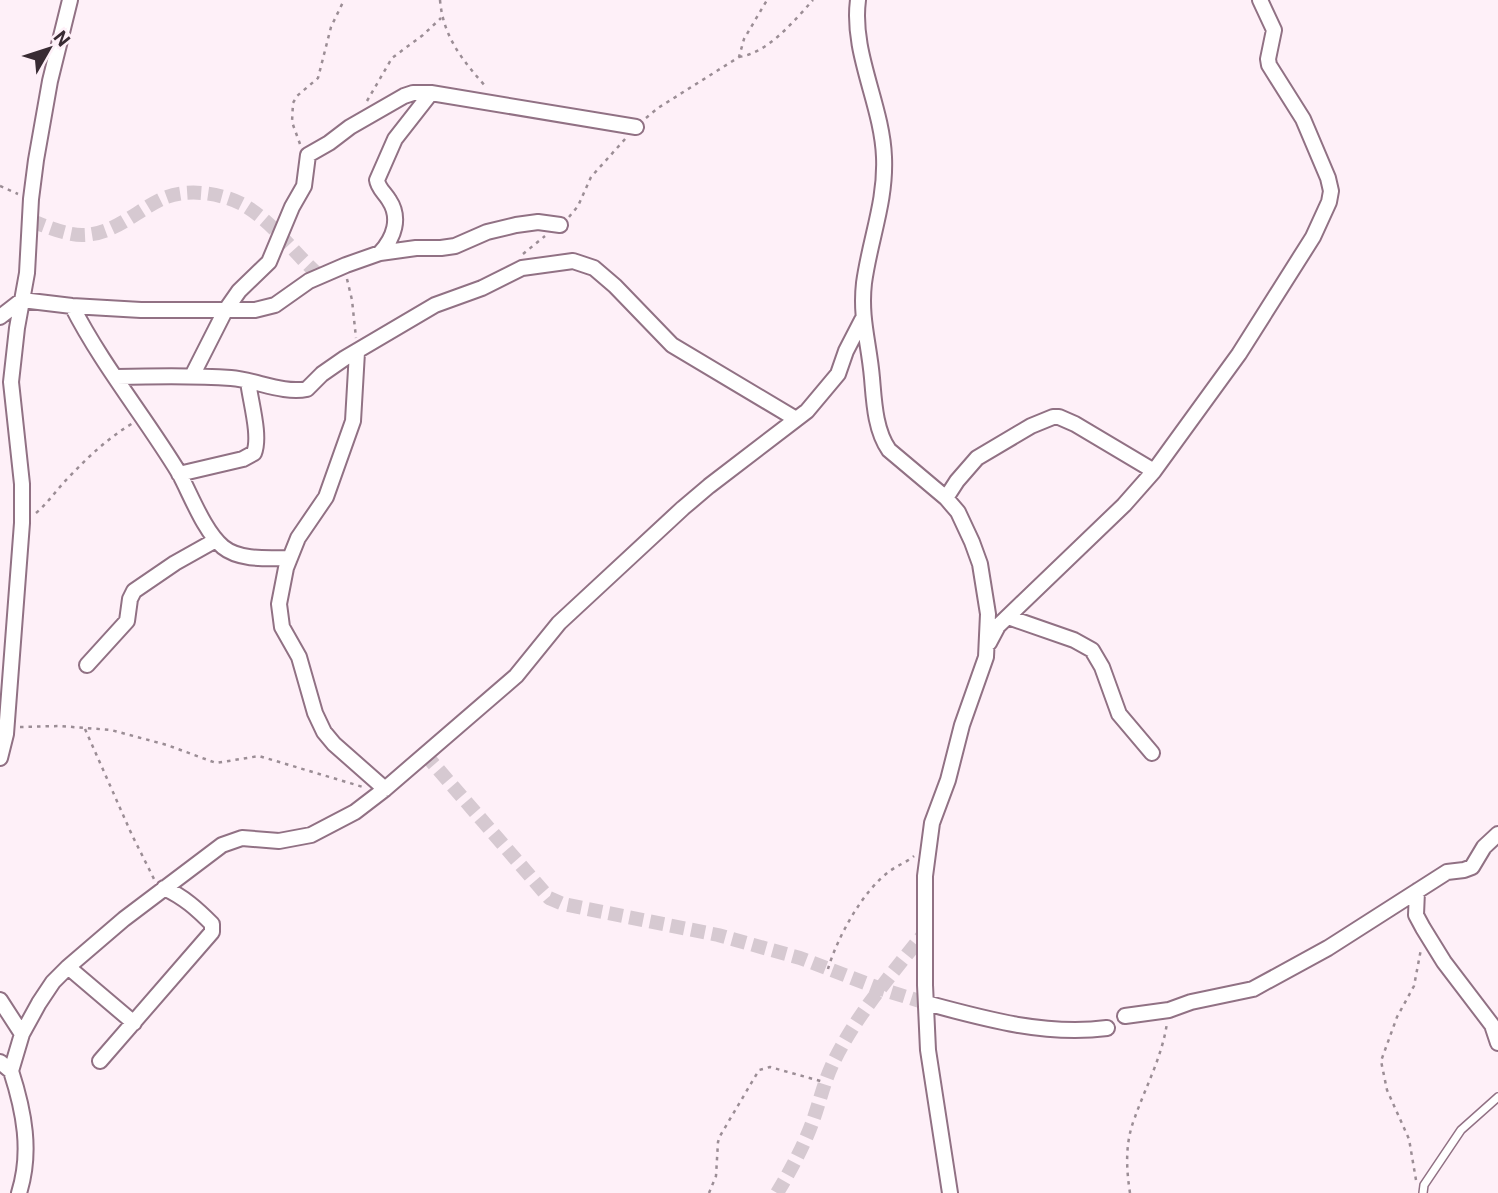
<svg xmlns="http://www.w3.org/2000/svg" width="1498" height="1193" font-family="Roboto,sans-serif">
	<rect width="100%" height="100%" fill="#fef0f8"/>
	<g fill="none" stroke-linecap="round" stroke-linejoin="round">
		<path stroke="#d6c9d1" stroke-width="14" stroke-dasharray="14 7" stroke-linecap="butt" d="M31 221C46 226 66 235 82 235 114 235 137 210 164 198 188 188 220 193 242 204 274 222 293 253 320 276
			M425 754 549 898 563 904 718 935 800 958 881 989 926 1003
			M777 1193C789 1173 800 1153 809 1131 819 1107 823 1082 835 1059 858 1013 894 971 926 931"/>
		<g stroke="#917184" stroke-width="10">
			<path id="service" d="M1423 1193 1424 1185 1461 1130 1498 1097"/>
		</g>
		<g stroke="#917184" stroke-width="18">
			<path id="minor" d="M858 0C851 53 882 104 884 157 886 202 870 239 864 283 860 318 869 343 872 378 874 401 875 430 889 450L946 498 958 512 972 542 980 564 988 614 986 657 962 725 948 780 932 823 925 876V985L928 1050 950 1193
				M380 253C394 238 401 218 389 200 384 192 378 188 377 180L395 139 431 93
				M72 306C102 365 145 417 179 473 191 495 204 531 223 547 240 561 270 558 290 558
				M0 317 22 300 72 306 141 310H255L275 305 309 281 346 265 380 253 416 248H441L455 246 487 232 516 225 538 222 560 225
				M357 352 353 421 326 497 298 538 286 568 279 604 282 627 299 657 315 713 324 732 334 744 385 789
				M192 376 225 311 239 291 269 262 292 207 304 186 308 155 329 143 350 127 404 96 413 93H431L636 127
				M116 377C155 376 193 375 231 378 256 380 283 394 307 389L322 374 345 358 435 305 482 288 522 268 573 261 594 268 615 286 672 345 796 419
				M179 474 243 459 254 453C261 436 250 400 248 381
				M946 498 957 481 977 458 1031 426 1053 417H1059L1075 424 1154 471
				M1008 617 1074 640 1092 650 1102 667 1119 714 1152 753
				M989 643 998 626 1124 505 1154 471 1239 354 1313 237 1329 202 1331 191 1328 178 1303 119 1269 65 1268 59 1274 30 1260 0
				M87 665 127 621 130 599 134 591 175 563 216 540
				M0 758 6 734 22 523V484L11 382 17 328 27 273 31 199 36 160 50 81 70 0
				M1417 891 1416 915 1423 928 1444 962 1492 1025 1498 1043
				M68 967 134 1023
				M0 1000 22 1034
				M926 1003C985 1019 1046 1036 1107 1028
				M1125 1016 1169 1010 1191 1002 1253 989 1328 948 1447 872 1464 870 1472 867 1484 847 1498 834
				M100 1061 212 932V924C197 909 184 897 164 888
				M0 1062 11 1071C24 1111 32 1152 19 1193
				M11 1071 22 1034 39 1003 53 982 68 967 124 919 222 845 242 838 279 841 311 835 355 812 385 789 516 676 559 623 683 508 709 486 807 411 838 374 846 351 862 320"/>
		</g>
		<path stroke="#9b8d95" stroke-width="2.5" stroke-dasharray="3.5 5" stroke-linecap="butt" d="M440 0C443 37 463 61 487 88
			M739 57C768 53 794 21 813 0
			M367 101 392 58 423 35 441 18
			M646 118 658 108 739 57 744 39 767 0
			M300 144 292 122 293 103 297 96 318 78 331 27 344 0
			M0 186 18 194
			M569 217 578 206 591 177 626 138
			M523 254 545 236
			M347 279 352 300 356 338
			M36 513C49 502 57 489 69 477 89 456 108 438 133 423
			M20 727 60 726 111 730 167 745 216 763 259 756 363 787
			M85 729 132 835 154 879
			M828 969C837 938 863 890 890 871 898 865 907 862 914 856
			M1416 1180 1409 1139 1387 1090 1381 1061 1397 1017 1414 986 1421 949
			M709 1193 716 1176 718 1142 720 1136 759 1070 770 1067 824 1082
			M1130 1193C1126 1167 1125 1142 1135 1117 1146 1086 1162 1057 1167 1023"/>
		<use href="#service" stroke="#fff" stroke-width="7"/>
		<use href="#minor" stroke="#fff" stroke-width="14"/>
	</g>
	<g transform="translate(49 49) rotate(51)" stroke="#fef0f8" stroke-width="5" paint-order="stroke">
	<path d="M0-5L12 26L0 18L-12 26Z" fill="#382b33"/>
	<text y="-10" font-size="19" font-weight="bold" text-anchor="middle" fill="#382b33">N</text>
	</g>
</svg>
